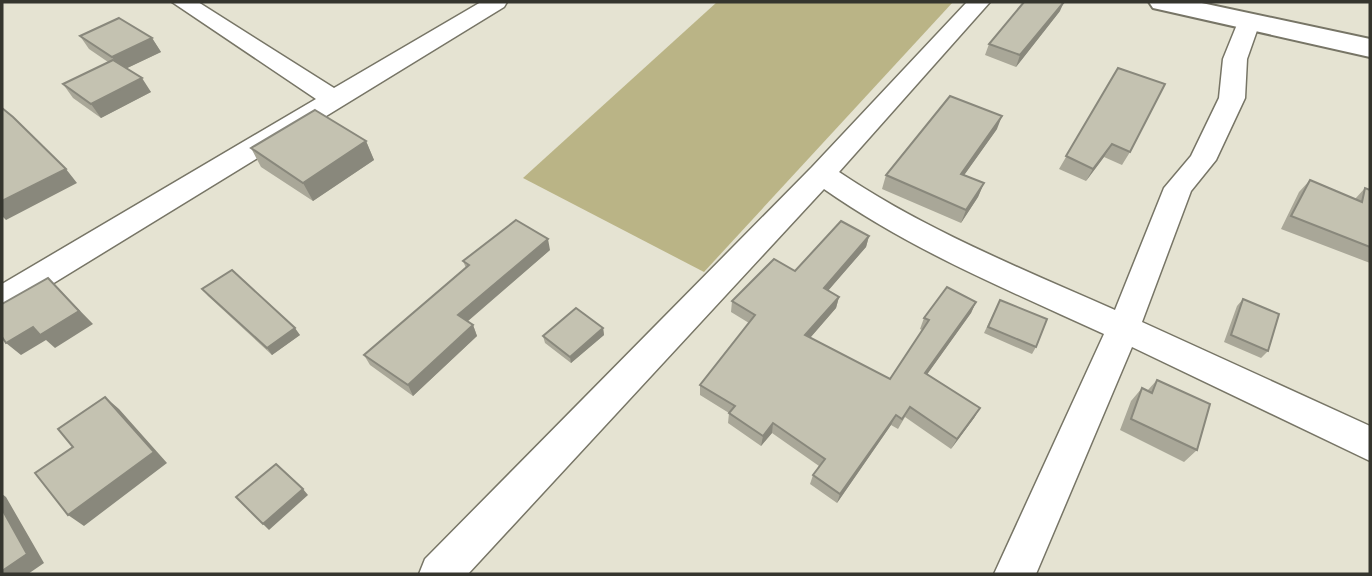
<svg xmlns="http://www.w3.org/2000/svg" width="1372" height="576" font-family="Arial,sans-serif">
	<rect width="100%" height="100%" fill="#e5e3d2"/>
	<path fill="#bab486" d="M717 2H953L704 272 523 178Z"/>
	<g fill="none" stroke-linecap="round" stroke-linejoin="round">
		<g stroke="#777566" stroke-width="3">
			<path id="street" d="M172 2H198L334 88 481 2H507L504 7 13 308 2 311V284L316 99Z
				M967 2H990L839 172C925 230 1020 268 1115 310L1164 188 1191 156 1219 98 1223 59 1238 22 1241 17H1257L1260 22 1247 59 1245 98 1216 160 1191 191 1142 322 1370 426V461L1132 347 1036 574H994L1104 334C1008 290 911 250 824 189L468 574H419L425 559 812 167Z"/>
		</g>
		<g stroke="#777566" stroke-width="4">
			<path id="secondary" d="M1149 2H1197L1370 39V57L1162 10 1153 8Z"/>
		</g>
		<use href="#street" fill="#fff" fill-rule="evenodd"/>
		<use href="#secondary" fill="#fff" fill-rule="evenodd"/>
	</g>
	<path fill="#a9a798" d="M1060 11 1016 67 985 55 989 44Z
		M80 36 152 38 161 52 127 68 151 92 101 118 73 98 63 84 108 62 89 49Z
		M1118 68 1130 152 1122 165 1104 157 1086 181 1059 169Z
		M997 129 964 175 984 183 978 197 961 223 882 189 886 175Z
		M366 141 374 160 313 201 261 167 251 148Z
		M1310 180 1355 199 1365 188 1370 190V263L1281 229 1299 192Z
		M869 236 866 247 828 290 839 297 836 308 810 338 890 379 922 330 920 329 924 318 976 302 971 313 927 374 980 408 974 418 951 449 905 417 898 429 891 425 837 503 810 484 813 475 819 466 772 433 761 446 728 423 729 413 700 395V385L749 323 731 312 732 301Z
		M550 250 467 322 473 325 477 336 413 396 370 365 364 355 466 268 463 261Z
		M202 289 300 335 272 355 208 296Z
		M1243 299 1268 351 1261 358 1224 342 1237 306Z
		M1000 300 1036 347 1032 354 984 333Z
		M603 328 604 335 571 363 545 343 543 336Z
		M1157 380 1197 450 1184 462 1120 430 1131 401 1142 388 1147 391Z"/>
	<path fill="#89887c" d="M1064 2 1060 11 1016 67 1020 55Z
		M152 38 161 52 121 71 112 57Z
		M142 78 151 92 101 118 91 104Z
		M1002 116 997 129 955 188 961 174Z
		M366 141 374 160 313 201 303 183Z
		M1112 144 1104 157 1086 181 1093 169Z
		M66 169 77 183 6 220 2 216V201Z
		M984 183 978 197 961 223 966 210Z
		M869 236 866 247 821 299 824 288Z
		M548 239 550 250 462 326 458 315Z
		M48 278 93 324 55 348 46 340 21 355 6 343 33 327Z
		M839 297 836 308 803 346 805 335Z
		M976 302 971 313 921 383 925 373Z
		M473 325 477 336 413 396 408 385Z
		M295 328 300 335 272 355 267 348Z
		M603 328 604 335 571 363 570 357Z
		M105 397 119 409 167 463 84 526 68 515Z
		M980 408 974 418 951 449 957 439Z
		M896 415 891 425 837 503 840 494Z
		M773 423 772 433 761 446 763 436Z
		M303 489 308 495 269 530 263 524Z
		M2 494 6 497 44 563 28 574H2Z"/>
	<path fill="#c4c2b1" stroke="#89887c" stroke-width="2" d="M1024 2H1064L1020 55 989 44Z
		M119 18 152 38 112 57 80 36Z
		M113 60 142 78 91 104 63 84Z
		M1118 68 1165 84 1130 152 1112 144 1093 169 1066 156Z
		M950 96 1002 116 961 174 984 183 966 210 886 175Z
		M2 108 13 117 66 169 2 201Z
		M315 110 366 141 303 183 251 148Z
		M1310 180 1362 202 1365 188 1370 190V247L1291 216Z
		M516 220 548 239 458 315 473 325 408 385 364 355 469 265 463 261Z
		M841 221 869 236 824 288 839 297 805 335 890 379 929 320 924 318 947 287 976 302 925 373 980 408 957 439 910 407 902 419 896 415 840 494 813 475 825 459 773 423 763 436 729 413 735 406 700 385 755 315 732 301 774 259 795 271Z
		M232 270 295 328 267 348 202 289Z
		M48 278 79 311 40 335 33 327 6 343 2 337V304Z
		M1243 299 1279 314 1268 351 1231 335Z
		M1000 300 1047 319 1036 347 988 327Z
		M576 308 603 328 570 357 543 336Z
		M1157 380 1210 404 1197 450 1131 419 1142 388 1152 393Z
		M105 397 154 452 68 515 35 473 73 447 58 429Z
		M276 464 303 489 263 524 236 497Z
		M2 509 27 554 2 571Z"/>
	<rect width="1372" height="576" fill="none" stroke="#35352e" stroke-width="7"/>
</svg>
